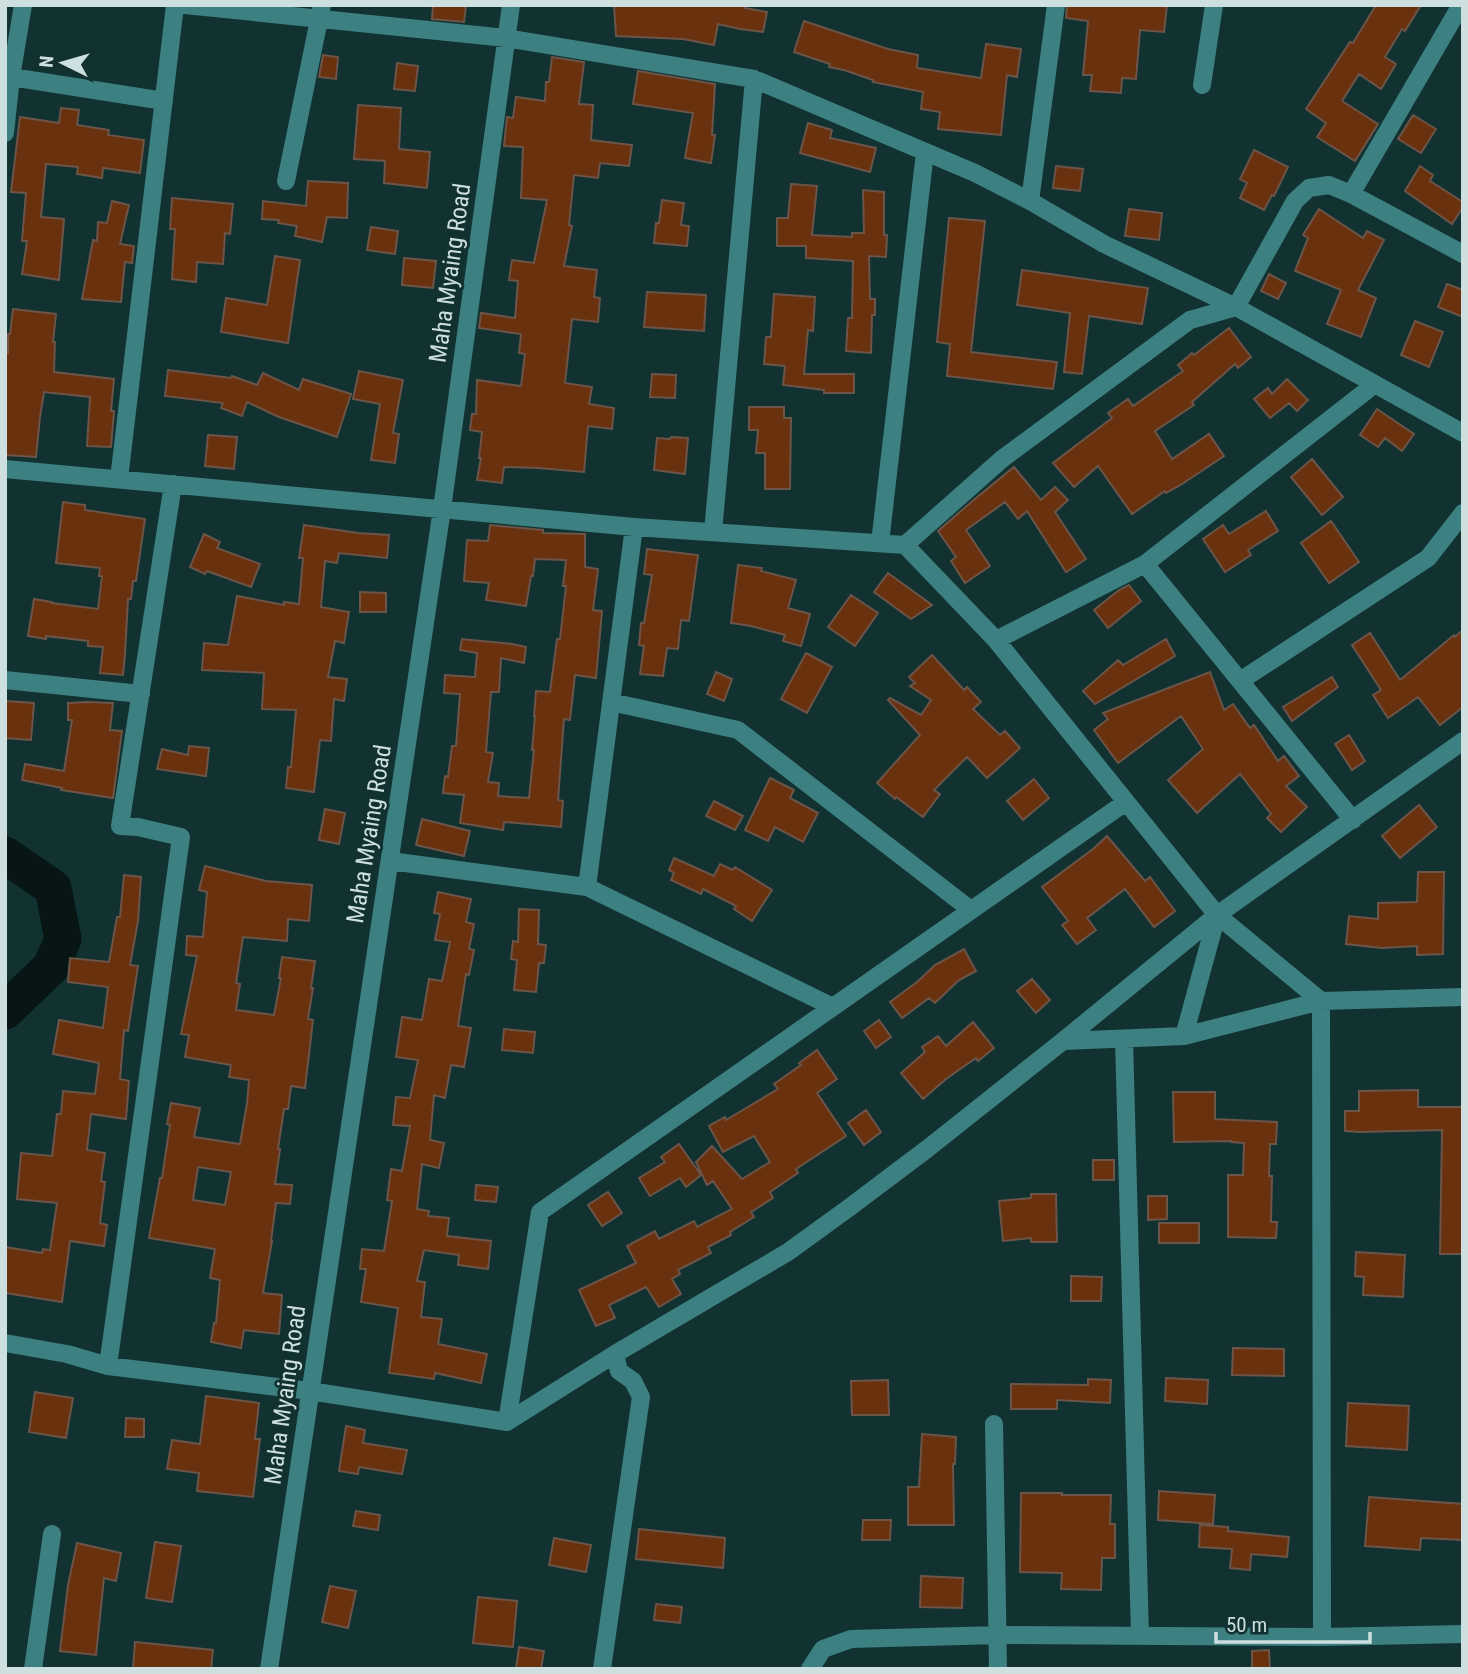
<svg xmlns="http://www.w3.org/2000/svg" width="1468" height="1674" font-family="'Roboto Condensed',sans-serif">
	<rect width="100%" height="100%" fill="#123131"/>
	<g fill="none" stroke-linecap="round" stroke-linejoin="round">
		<path stroke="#081515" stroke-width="37" d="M5 855 53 888 63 939 51 967 5 1011"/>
	</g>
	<path fill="#6a310e" stroke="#6b5448" stroke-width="2" fill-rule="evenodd" d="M433 5H466L464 22 432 19Z
		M614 5H746L745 8 767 12 763 32 740 29 718 24 714 45 683 39 616 36Z
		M1067 5H1167L1164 32 1140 30 1136 79 1122 78 1121 93 1090 91 1092 75H1083L1088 21 1066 18Z
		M1376 5H1421L1405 31 1402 29 1385 57 1396 64 1381 89 1359 74 1342 101 1378 124 1355 161 1317 137 1326 123 1306 109 1350 42 1353 43Z
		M804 21 888 49 918 55 917 68 981 78 986 44 1021 49 1017 77 1007 75 1001 135 938 129 940 112 921 109 923 92 873 82V80L844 70 829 67 830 64 794 52Z
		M323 55 338 57 336 79 319 77Z
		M552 57 584 62 579 104 593 105 591 140 632 145 629 166 600 163 598 178 574 175 569 225 572 226 564 266 597 270 594 297 600 298 598 322 572 319 565 383 592 387 589 404 614 408 612 429 588 426 584 472 538 468 504 467 502 483 477 480 481 458H479L482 432 470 430 472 414H476L477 380 521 386 525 354 519 353 521 334 479 328 481 313 515 318 518 281 509 280 512 260 534 263 547 200 521 198 523 147 504 146 507 117 513 118 516 97 545 101 546 82H549Z
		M397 63 418 66 415 91 394 89Z
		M638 71 715 84 712 135H715L711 163 685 158 693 113 633 104Z
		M358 105 401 108 399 149 430 152 427 188 384 183 385 161 354 159Z
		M61 108 79 110 77 125 109 130 108 135 144 140 140 173 103 168 102 178 77 174 78 167 46 164 41 217 64 219 59 280 22 274 27 241H22L26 193 11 192 20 117 59 123Z
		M1413 115 1436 129 1421 153 1398 139Z
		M808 123 832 130 830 138 876 148 870 172 800 153Z
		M1254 150 1288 167 1274 196 1272 195 1264 210 1240 198 1247 183 1240 179Z
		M1056 166 1083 169 1080 191 1053 188Z
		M1420 166 1433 175 1430 181 1463 202V207L1452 224 1405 191Z
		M308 181 348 183 347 218 327 217 322 242 295 236 297 226 278 223 279 220 262 219 263 201 306 206Z
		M791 184 817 186 812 235 852 237V233H864L863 190 884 192V235H887L886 257 869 256 870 299H875V315H872L871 353 846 351 848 318H852L853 261 806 258V246H777V218H788Z
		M172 198 233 204 230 234 225 233 223 264 197 262 196 282 172 279 175 229H170Z
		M662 200 684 203 681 225 689 226 687 246 654 243 656 223H659Z
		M112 201 129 205 120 244 134 246 132 263 125 262 121 302 82 299 93 240 97 241 98 222 107 223Z
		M1129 209 1162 213 1159 240 1125 236Z
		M1319 209 1363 238 1367 231 1384 240 1358 290 1376 298 1361 337 1327 324 1341 290 1295 271 1308 238 1303 235Z
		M949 218 985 221 971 352 1057 362 1053 389 947 376 950 344 937 342Z
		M371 227 398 231 395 254 367 250Z
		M275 256 300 260 288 343 221 332 226 298 267 305Z
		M404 258 436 261 433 288 402 285Z
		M1022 270 1148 288 1142 324 1089 316 1082 374 1064 372 1070 313 1017 305Z
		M1269 274 1286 283 1278 299 1261 291Z
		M1447 284 1463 290V317L1438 307Z
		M647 292 706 295 704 331 644 327Z
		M774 294 815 297 813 331 808 330 804 374H854V393H824V390L783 385 785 366 764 364 766 337H771Z
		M13 309 56 314 53 342H55L54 372 114 379 111 411H114L111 447 87 446 90 397 44 392 40 417 36 457 5 455 6 353H8V334H10Z
		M1415 321 1443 332 1429 367 1401 355Z
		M1229 328 1251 357 1238 368 1235 364 1192 402 1194 405 1155 431 1172 459 1209 434 1224 456 1179 486 1166 493 1165 491 1132 514 1098 466 1074 487 1053 463 1112 418 1108 413 1128 399 1133 406 1183 371 1178 365 1192 353 1194 355Z
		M168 370 231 378 232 376 257 385 263 373 299 390 303 379 351 394 337 437 279 417 247 402 242 416 221 408 223 403 165 396Z
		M359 371 403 380 393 433 399 434 395 463 371 460 380 404 353 399Z
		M652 374 676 375 675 398 650 397Z
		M1287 379 1308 400 1297 411 1289 403 1270 418 1254 399 1268 388 1272 394Z
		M749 407H784V418H791L790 489H765V453H756L758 430H749Z
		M1377 409 1414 434 1402 451 1385 438 1378 447 1360 435Z
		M208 435 237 437 234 469 205 466Z
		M671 437 688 438 685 474 654 470 657 438 670 439Z
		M1312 459 1343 497 1322 515 1291 477Z
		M1014 467 1041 500 1055 487 1068 500 1055 512 1086 559 1066 572 1027 511 1018 519 1005 502 966 530 990 566 965 583 951 561 956 557 938 531 976 498Z
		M63 502 85 505V510L145 519 136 581H133L131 599H128L125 654 123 675 100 673 103 647 88 646V641L46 636V639L28 636 34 599 52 602V603L98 609 102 576H99L100 568 56 563Z
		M1266 511 1278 531 1248 550 1251 555 1225 572 1203 539 1223 525 1229 534Z
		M1331 521 1359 562 1329 583 1301 543Z
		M304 525 358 533 389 535 387 558 339 553 337 563 325 561 321 607 349 612 344 643 335 641 328 677 347 679 344 701 334 699 331 741 320 740 314 792 286 788 288 767H291L296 710 262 709 264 673 202 670 204 643 228 645 237 596 284 605V602L299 604 303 558H299Z
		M490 525 543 530V533L585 534V567L598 569 593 610 602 611 596 678 575 675 570 720 564 719 558 800 563 801 561 827 504 822 503 830 460 823 464 795 443 793 445 776 448 777 452 746H456L460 694 444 693 445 675 475 677 477 653 460 650 462 639 512 644 526 647 524 663 501 658 499 692H491L486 752 493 753 488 782 499 783 498 796 529 798 534 750H532L535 716H534L536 691 550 692 557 639H560L566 586H563L566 560 535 559 533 576H531L526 606 486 600 489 583 464 581 467 540 488 541Z
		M204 534 220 542 217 548 260 564 251 587 207 571 205 574 190 567Z
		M647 549 698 555 689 621 681 620 678 649 667 648 663 676 640 674 644 646 639 645 641 623H644L652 575 644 574Z
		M738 565 762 568 761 571 796 580 788 608 810 614 801 646 783 641 785 635 751 626 731 623Z
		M888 573 932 605 911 619 874 592Z
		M1129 585 1141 601 1108 628 1094 610 1119 590Z
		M360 592 386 593V612H360Z
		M851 595 878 613 855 646 828 627Z
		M1463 630V707L1440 725 1418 697 1388 718 1373 695 1381 690 1352 645 1370 633 1400 680 1454 635 1455 637Z
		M1166 639 1175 656 1095 704 1083 691 1118 660 1123 665Z
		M806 653 832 667 807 713 781 699Z
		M932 655 964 690 967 687 981 702 973 709 1000 735 1005 731 1020 748 987 778 967 757 934 790 940 794 923 817 896 797 895 799 877 783 920 735 888 700 890 698 921 715 931 700 910 686 915 683 909 677Z
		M716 672 732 679 724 701 707 694Z
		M1210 672 1224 710 1233 704 1250 728 1254 725 1278 761 1284 756 1299 776 1286 786 1307 807 1281 832 1267 818 1271 814 1240 774 1197 813 1168 780 1203 749 1181 716 1118 763 1094 730 1108 719 1103 713Z
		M1332 677 1338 687 1292 721 1283 707Z
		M6 701 34 703 31 740 5 738Z
		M87 702 113 703 110 730 122 731 113 798 61 790 62 788 22 780 25 764 64 771 72 720H68V703Z
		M1349 735 1365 761 1352 770 1335 744Z
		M189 746 209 748 206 776 157 769 162 749 188 755Z
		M770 778 794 790 790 798 818 813 803 842 775 827 768 841 745 830Z
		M1034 779 1049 798 1023 820 1007 801Z
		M714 801 743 816 735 830 706 816Z
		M1419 805 1437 827 1400 858 1382 836Z
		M325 809 345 813 339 844 319 840Z
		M422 819 470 831 464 856 416 845Z
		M1107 836 1145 881 1150 877 1175 911 1154 927 1125 889 1087 918 1096 930 1077 944 1062 925 1068 921 1042 887 1093 849Z
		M674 858 714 876 720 864 733 870 735 867 772 890 752 921 734 909 736 906 703 889 701 894 671 880 674 873 669 870Z
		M205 866 266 881 312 885 309 921 288 919 287 941 243 937 236 983 240 984 236 1010 274 1015 281 978H279L282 957 315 961 311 988H313L308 1019 313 1020 305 1088 291 1086 288 1109H284L278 1149H280L275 1184 292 1185 290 1204 276 1203 271 1241H272L263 1293 282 1295 279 1334 244 1330 241 1348 211 1342 214 1323H216L220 1280 210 1278 215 1249 149 1238 160 1178H162L170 1125 167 1124 171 1103 200 1108 194 1137 240 1144 247 1103 249 1080 229 1077 231 1065 185 1057 189 1035 181 1034 197 956 186 955 187 936 203 937 207 892 199 890ZM198 1167 231 1172 225 1205 193 1200Z
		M1418 872H1444L1443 954 1417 955V946L1382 948 1346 944 1349 916 1378 919V903L1417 902Z
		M124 875 141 877 138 921 130 965 138 966 128 1031 124 1030 120 1079 129 1081 126 1119 91 1114 87 1150 105 1153 101 1181 105 1182 100 1223 107 1225 104 1246 70 1241 62 1302 5 1293V1247L42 1253 43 1249 50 1250 57 1203 17 1199 21 1153 52 1156 57 1114H61L63 1091 95 1094 99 1063 53 1054 59 1020 103 1028 108 987 68 982 70 958 109 962 117 917H120Z
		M438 892 471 899 466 922 474 924 469 949 474 950 469 975 466 974 458 1026 471 1028 464 1067 451 1065 445 1098 434 1095 430 1140 444 1143 439 1168 422 1164 417 1209 429 1211 428 1216 449 1218 447 1236 491 1241 488 1269 458 1265 459 1255 424 1250 417 1281 425 1282 421 1317 442 1319 438 1344 487 1354 481 1383 435 1373 434 1379 389 1373 398 1308 361 1302 366 1269H360L362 1249 384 1251 392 1201 387 1200 391 1169 402 1171 410 1126 393 1125 396 1097 410 1098 418 1060 396 1057 402 1017 422 1020 429 979 442 981 450 942 435 940 440 914 434 913Z
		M519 909 539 910 538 944 546 945 544 963H539L536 992 514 990 517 960 511 959 513 941 518 942Z
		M964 949 976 971 959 980 935 1003 929 998 902 1018 890 1002 917 982 935 965Z
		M1032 979 1050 1000 1036 1013 1017 991Z
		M879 1020 891 1037 876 1048 864 1031Z
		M973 1022 994 1048 978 1061 976 1058 946 1079 923 1099 901 1073 925 1052 922 1047 938 1036 946 1046Z
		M504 1029 535 1032 533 1053 502 1050Z
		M817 1050 837 1079 817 1093 846 1136 796 1169 798 1173 770 1192 773 1198 751 1212 754 1217 730 1232 731 1235 708 1247 711 1253 678 1270 680 1274 672 1279 681 1294 659 1307 646 1287 609 1305 615 1318 596 1326 579 1290 636 1263 627 1246 655 1231 659 1239 694 1221 697 1227 732 1209 713 1181 707 1185 696 1162 712 1146 742 1179 770 1162 754 1136 723 1152 709 1126 725 1117 726 1120 778 1089 774 1084 801 1065 799 1063Z
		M1418 1090V1107H1463V1254H1440L1442 1130 1360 1132 1345 1131V1111H1359V1091Z
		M1173 1092H1215V1119L1277 1122 1276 1144H1270L1269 1176H1272L1271 1222H1277L1276 1238 1228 1237V1175H1243L1244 1143 1231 1142V1141L1174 1142Z
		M866 1110 881 1132 864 1145 848 1123Z
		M679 1144 701 1175 686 1187 680 1178 650 1196 639 1178 665 1162 661 1157Z
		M1093 1160H1114V1180H1093Z
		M476 1185 498 1187 496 1202 475 1200Z
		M608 1192 622 1213 602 1226 588 1205Z
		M1031 1194H1056L1057 1242H1031V1238L1003 1241 999 1201 1031 1198Z
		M1148 1196H1167V1219L1148 1220Z
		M1159 1223H1199V1243H1159Z
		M1356 1252 1405 1255 1403 1297 1363 1295 1364 1277 1355 1276Z
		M1071 1276 1102 1277 1101 1301H1071Z
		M1233 1348 1284 1349V1376L1232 1375Z
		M1166 1378 1208 1380 1207 1404 1165 1401Z
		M1088 1379 1111 1380 1110 1403 1057 1400V1409H1011V1384L1088 1385Z
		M888 1380 889 1415H852L851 1381Z
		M35 1392 73 1398 66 1438 29 1432Z
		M206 1396 259 1403 255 1439H260L253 1497 197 1491 199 1473 167 1469 172 1440 200 1444Z
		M1348 1403 1409 1406 1407 1450 1346 1446Z
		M126 1418 144 1419V1437H125Z
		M346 1426 365 1430 363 1443 407 1450 402 1474 359 1467 358 1474 339 1471Z
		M922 1434 956 1437 955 1464H953L954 1525H908V1487H919Z
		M1159 1491 1215 1495 1213 1524 1158 1520Z
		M1021 1493H1062V1495H1111L1110 1524H1115V1558H1102L1101 1590 1061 1589 1062 1573 1020 1572Z
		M1369 1497 1463 1504V1540L1421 1538 1420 1550 1365 1546Z
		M356 1511 380 1515 378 1530 353 1526Z
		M863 1520H891L890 1540H862Z
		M1200 1525 1228 1527V1531L1289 1537 1287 1557 1251 1554 1250 1570 1230 1568 1232 1549 1199 1547Z
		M639 1529 725 1538 723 1568 636 1559Z
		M554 1538 591 1545 586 1572 549 1565Z
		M155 1542 181 1546 172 1602 146 1598Z
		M77 1543 121 1553 116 1581 104 1578 96 1655 60 1651 68 1585Z
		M921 1576 963 1578 962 1608 920 1607Z
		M330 1586 356 1591 348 1628 322 1622Z
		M478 1597 517 1601 513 1647 473 1643Z
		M656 1604 682 1607 680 1623 654 1620Z
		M135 1642 213 1650 211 1669H133Z
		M519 1647 544 1651 541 1669H516Z
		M1269 1650 1270 1669H1252V1651Z"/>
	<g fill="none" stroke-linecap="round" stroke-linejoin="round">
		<path stroke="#3c8081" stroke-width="18" d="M185 5 506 38 754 79 975 173 1030 201 1104 244 1236 307 1463 433
			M5 76 164 101
			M1202 85 1214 5
			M5 133 11 77 23 5
			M286 181 322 5
			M1351 194 1461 5
			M1030 201 1056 5
			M5 469 634 527 905 545 996 640 1217 915 1321 1001
			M119 479 175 5
			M713 532 754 79
			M880 543 925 152
			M905 545 1002 459 1190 320 1236 307 1295 201 1309 188 1329 185 1351 194 1463 254
			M1145 564 1353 820
			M996 640 1145 564 1375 384
			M5 680 141 694
			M1240 681 1428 558 1463 513
			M611 702 738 730 971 910
			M390 861 587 887 833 1007
			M587 887 634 527
			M1321 1001 1322 1637
			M1184 1036 1217 915
			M1124 1039 1140 1636
			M1063 1041 1184 1036 1321 1001 1463 997
			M5 1343 67 1354 108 1366 310 1391 507 1422 615 1354 788 1252 850 1207 927 1149 1063 1041 1217 915 1463 741
			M108 1366 181 837 138 827 120 826 173 484
			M507 1422 540 1212 1126 802
			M994 1424 998 1669
			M33 1669 52 1534
			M269 1669 442 509 511 5
			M602 1669 641 1397 633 1381 619 1371 615 1354
			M810 1669 823 1649 851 1639 998 1635 1322 1637 1463 1634"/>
	</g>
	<g text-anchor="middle" stroke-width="6" stroke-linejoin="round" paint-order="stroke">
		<g font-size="24" fill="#cedfdf" stroke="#123131">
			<text transform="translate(450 273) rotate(-82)" y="8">Maha Myaing Road</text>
			<text transform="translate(369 834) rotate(-81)" y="8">Maha Myaing Road</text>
			<text transform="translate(285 1395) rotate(-82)" y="8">Maha Myaing Road</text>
		</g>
	</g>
	<rect width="1468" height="1674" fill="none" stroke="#cedfdf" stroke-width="14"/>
	<g transform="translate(63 63) rotate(275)" stroke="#123131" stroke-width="5" paint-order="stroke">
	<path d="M0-5L12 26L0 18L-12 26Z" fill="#cedfdf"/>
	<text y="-10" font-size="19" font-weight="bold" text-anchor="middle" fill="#cedfdf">N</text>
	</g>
	<path d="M1216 1632v10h154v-10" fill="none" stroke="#cedfdf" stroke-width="3.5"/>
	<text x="1226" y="1632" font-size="21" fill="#cedfdf" stroke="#123131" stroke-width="5" paint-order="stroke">50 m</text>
</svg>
